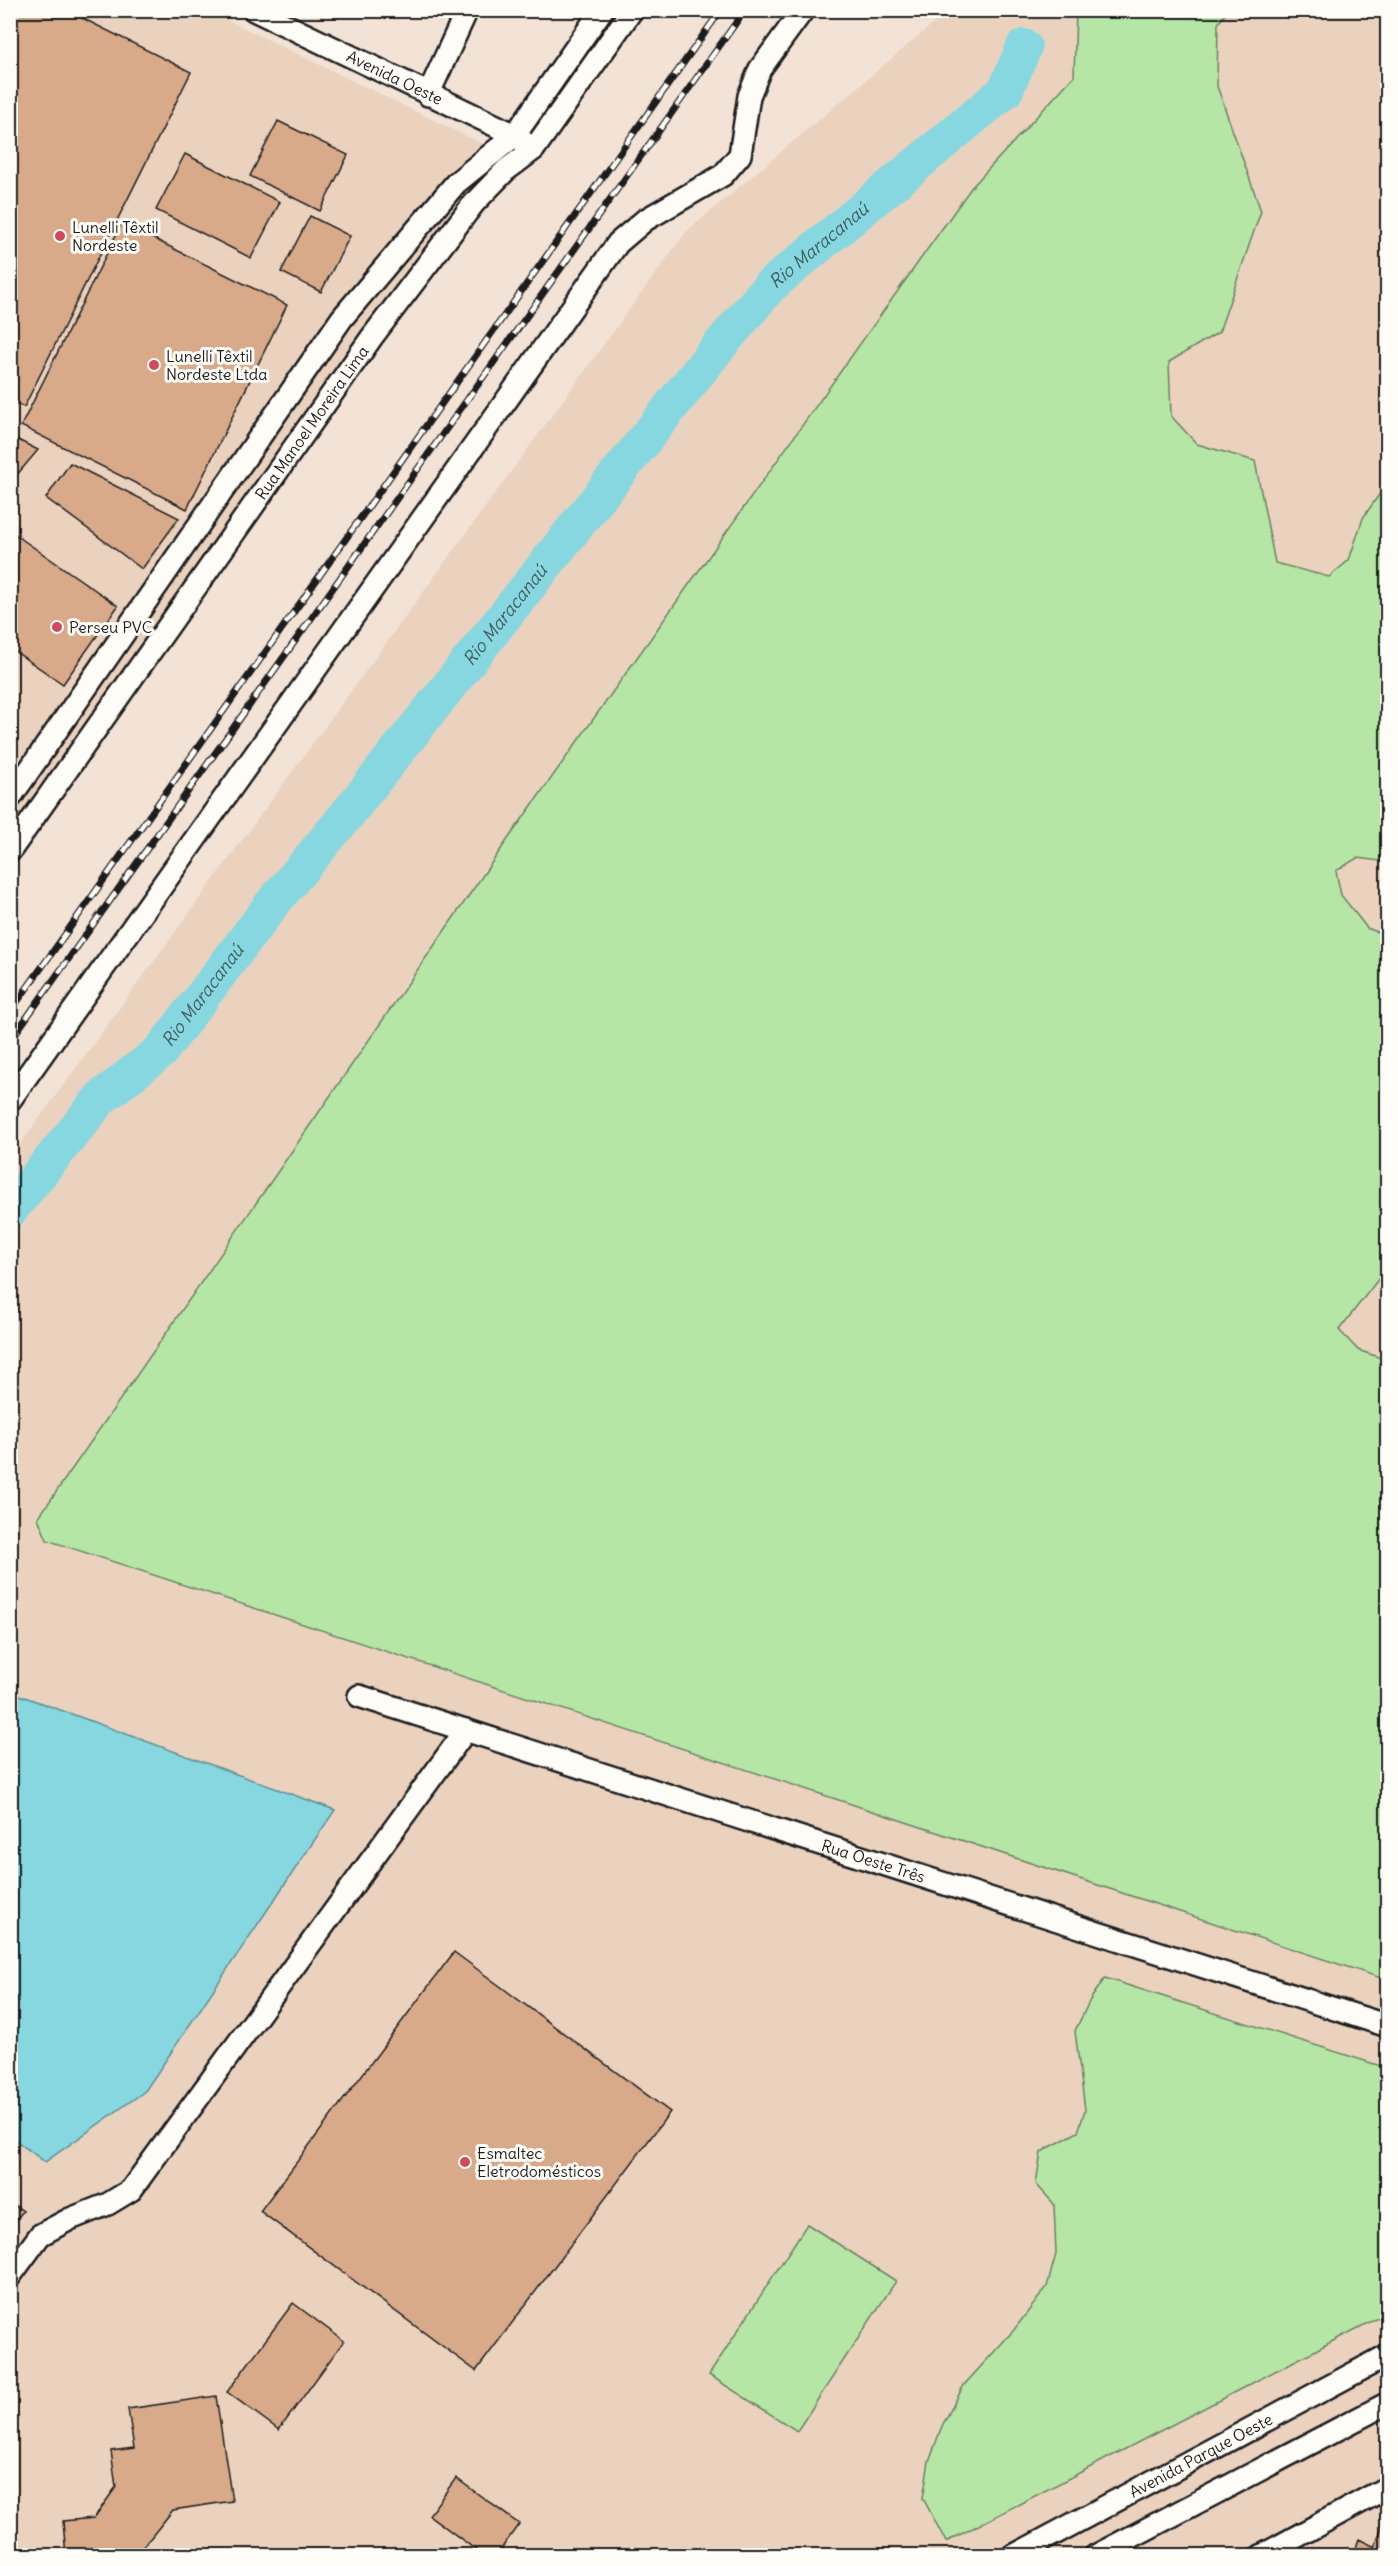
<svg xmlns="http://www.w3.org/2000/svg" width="1398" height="2566" font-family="Delius,sans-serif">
	<rect width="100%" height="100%" fill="#f2e3d6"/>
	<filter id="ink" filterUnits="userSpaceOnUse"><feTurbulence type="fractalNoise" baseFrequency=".0167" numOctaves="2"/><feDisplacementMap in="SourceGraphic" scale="12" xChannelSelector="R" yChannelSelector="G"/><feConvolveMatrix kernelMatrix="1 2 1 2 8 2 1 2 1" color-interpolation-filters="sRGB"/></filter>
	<g filter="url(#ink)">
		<path fill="#ead2bf" d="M11 11H209L499 152 11 835Z
			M948 11H1387V2555L11 2556V1157L686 232Z"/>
		<path fill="#b5e6a5" stroke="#688160" stroke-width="1.5" d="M1076 11H1227L1218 24 1217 86 1261 211 1219 332 1169 362 1171 416 1197 444 1255 461 1275 563 1329 577 1349 560 1363 518 1387 483V840L1380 861 1357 858 1336 871 1341 895 1367 928 1388 936 1387 1268 1339 1330 1358 1350 1387 1360V1980L47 1540 38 1518 508 839 971 188 1074 76Z
			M1105 1978 1387 2068V2313L946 2542 923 2498 929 2461 942 2426 964 2385 1013 2331 1047 2287 1056 2254 1054 2204 1036 2184 1041 2152 1078 2132 1085 2110 1075 2031 1090 2000Z
			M807 2224 896 2281 797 2431 709 2375Z"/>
		<path fill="#86d7df" stroke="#5c8c91" stroke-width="1.5" d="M11 1692 335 1810 145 2091 45 2162 11 2137Z"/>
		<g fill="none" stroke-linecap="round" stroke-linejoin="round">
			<path stroke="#86d7df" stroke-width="36" id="s1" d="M10 1210 101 1098 161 1051 272 904 345 817 711 356 770 286 1005 91 1024 47"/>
		</g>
		<path fill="#d8aa89" stroke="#1c1c1c" stroke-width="1.5" d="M10 10H66L191 72 24 407 10 401Z
			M278 121 348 155 320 211 250 176Z
			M185 154 280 202 251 258 156 210Z
			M310 216 350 236 321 292 281 272Z
			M122 223 287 305 187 509 21 426Z
			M10 436 38 450 10 483Z
			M70 463 179 518 142 569 46 498Z
			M10 531 118 606 63 684 10 648Z
			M454 1952 670 2112 476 2371 260 2211Z
			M10 2202 23 2211 10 2228Z
			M293 2303 344 2341 279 2430 227 2392Z
			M216 2396 232 2501 173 2510 136 2556H66L63 2521 94 2518 116 2487 111 2451 134 2448 128 2409Z
			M456 2478 519 2524 496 2556H484L429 2515Z
			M1388 2508V2556H1353L1359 2539 1375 2547Z"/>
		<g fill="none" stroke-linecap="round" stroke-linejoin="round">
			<g stroke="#1c1c1c" stroke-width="26">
				<g id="minor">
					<path id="s2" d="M254 10 515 135 524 142"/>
					<path d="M428 95 467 10"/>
					<path d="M10 798 342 318 456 183 515 135 602 10"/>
					<path id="s3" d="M10 851 372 337 474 203 506 170 534 149 632 10"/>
					<path d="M10 1100 618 243 645 220 723 175 740 155 749 96 760 69 803 10"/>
					<path id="s4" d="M359 1696 1388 2026"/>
					<path d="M10 2276 40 2235 70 2219 108 2204 131 2190 466 1730"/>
					<path id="s5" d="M1013 2556 1388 2355"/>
					<path d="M1095 2556 1388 2403"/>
					<path d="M1261 2556 1388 2487"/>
				</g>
			</g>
			<use href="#minor" stroke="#fdfcf7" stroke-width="21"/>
			<g stroke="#1c1c1c" stroke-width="7">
				<path id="rail" d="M10 1012 721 10
					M10 1041 745 10"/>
			</g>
			<use href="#rail" stroke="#fdfcf7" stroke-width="4.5" stroke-dasharray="14" stroke-linecap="butt"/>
		</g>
	</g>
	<g fill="#d1495b" stroke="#fdfcf7" stroke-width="2">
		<circle cx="60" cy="236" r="6"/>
		<circle cx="154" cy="365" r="6"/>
		<circle cx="57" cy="627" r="6"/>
		<circle cx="465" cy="2162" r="6"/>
	</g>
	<g text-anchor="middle" stroke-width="6" stroke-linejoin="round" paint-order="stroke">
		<g font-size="16" fill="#1c1c1c" stroke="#fdfcf7">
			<text dy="6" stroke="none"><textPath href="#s2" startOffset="156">Avenida Oeste</textPath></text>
			<text dy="6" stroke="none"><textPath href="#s3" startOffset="524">Rua Manoel Moreira Lima</textPath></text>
			<text dy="6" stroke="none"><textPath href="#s4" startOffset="540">Rua Oeste Três</textPath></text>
			<text dy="6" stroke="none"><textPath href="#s5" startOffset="213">Avenida Parque Oeste</textPath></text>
		</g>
		<g font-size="16" fill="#1c1c1c" stroke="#fdfcf7" text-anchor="start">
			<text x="72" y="233">Lunelli Têxtil<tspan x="72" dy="18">Nordeste</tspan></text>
			<text x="166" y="362">Lunelli Têxtil<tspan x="166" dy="18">Nordeste Ltda</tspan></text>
			<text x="69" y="633">Perseu PVC</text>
			<text x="477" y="2159">Esmaltec<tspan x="477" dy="18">Eletrodomésticos</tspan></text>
		</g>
		<g font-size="18" font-style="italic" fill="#415d60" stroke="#fdfcf7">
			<text dy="6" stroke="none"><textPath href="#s1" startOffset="1262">Rio Maracanaú</textPath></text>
			<text dy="6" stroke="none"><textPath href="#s1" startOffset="776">Rio Maracanaú</textPath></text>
			<text dy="6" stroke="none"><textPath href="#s1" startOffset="290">Rio Maracanaú</textPath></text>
		</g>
	</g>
	<rect width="1398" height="2566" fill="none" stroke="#fdfcf7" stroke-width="36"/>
	<rect x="18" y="18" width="1362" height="2530" fill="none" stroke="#1c1c1c" stroke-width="2" filter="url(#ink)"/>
</svg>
